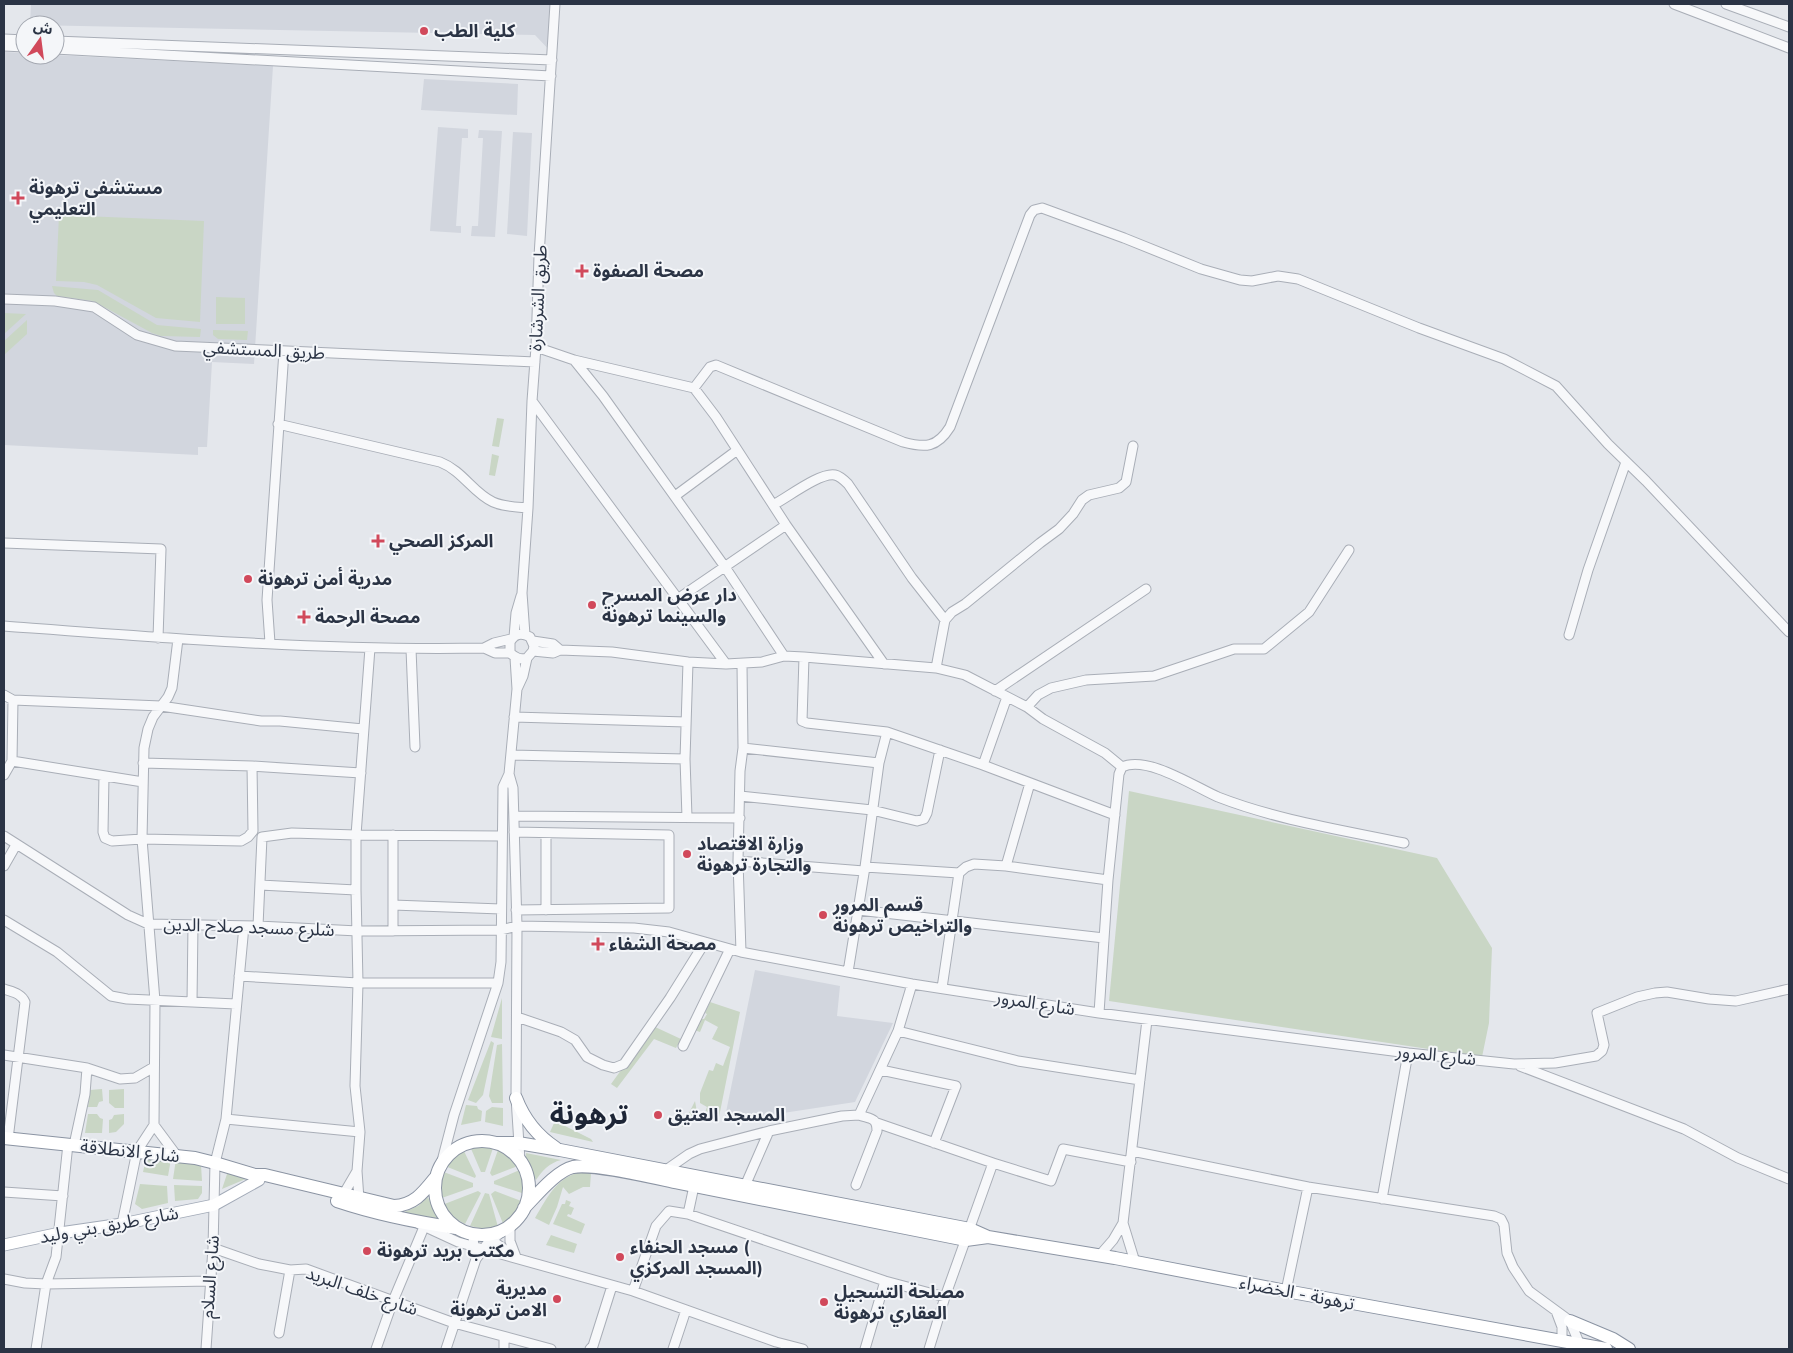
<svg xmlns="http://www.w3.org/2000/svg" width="1793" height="1353" font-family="'Nunito Sans','Noto Sans Arabic',sans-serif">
	<rect width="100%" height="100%" fill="#e4e7ec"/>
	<path fill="#d2d6de" d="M31 4H554L553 54 535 35 30 25Z
		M4 52 25 53V55H55L273 66 254 364 212 362 207 447H198V455L4 445Z
		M424 79 518 84 517 115 421 110Z
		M438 127 468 129V138H462L456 226H461V233L430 231Z
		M479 130 502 131 495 237 471 236 472 226H478L483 138H478Z
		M513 132 532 133 527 236 507 234Z
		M755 970 840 986 837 1016 893 1023 855 1102 724 1122Z"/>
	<path fill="#c9d6c5" d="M59 215 204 221 200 322 156 318 97 285 84 282 56 281Z
		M52 286 98 290 157 325 201 329 200 337 161 336 152 333 93 301 57 296 54 293Z
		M216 297 245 298V324H216Z
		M4 313 26 314 4 334Z
		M27 320V334L4 355V341Z
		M213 330 248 331 247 340 218 339 213 335Z
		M497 418 504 419 499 447 492 446Z
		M492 454 499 456 495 476 489 475Z
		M1129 791 1437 858 1492 948 1489 1023 1482 1057 1109 1001Z
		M502 998V1039L491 1037Z
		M710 1002 740 1012 719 1117 705 1113 707 1107 700 1103V1093L709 1070 713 1071 716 1063 723 1066 730 1047 712 1039 718 1027 705 1020 700 1032 694 1030 701 1019H704L707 1014 705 1013Z
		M653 1026 681 1039 676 1048 654 1039 617 1088 611 1084Z
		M491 1041 494 1043 483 1095 476 1103 468 1100Z
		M502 1044 503 1103H492L489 1096 497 1045Z
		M102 1089 103 1101 99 1102 97 1107H88L90 1090Z
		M124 1089V1108H115L109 1103V1090Z
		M695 1101 698 1118 682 1127Z
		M466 1105 477 1106 478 1109 482 1111 481 1121 461 1125Z
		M492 1107 503 1108V1126L485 1122 486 1111Z
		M88 1114H97L100 1118 103 1119 102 1133H85Z
		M124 1114V1124L116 1132 109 1133V1120L112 1119 114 1115Z
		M555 1121 591 1139 593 1142 550 1132Z
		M482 1141 494 1145 485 1172H481L469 1144 472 1142Z
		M499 1147C509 1150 514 1156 518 1166L492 1176 490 1173Z
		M463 1149 476 1176 475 1178 445 1166 450 1155Z
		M526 1153 561 1160C549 1163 542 1171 536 1180L526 1163Z
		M150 1156 171 1159 168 1176 143 1172 145 1163Z
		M176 1159 201 1165 202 1181 173 1179Z
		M522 1169 527 1183 525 1194 494 1184V1181Z
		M441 1171 473 1183V1187L439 1199 438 1182Z
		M233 1172 248 1178 222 1189 227 1174Z
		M582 1172 591 1173 590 1187H583L569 1194 563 1187 557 1207 549 1225 535 1218C547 1198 557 1176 582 1172Z
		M140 1184 167 1186 168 1203 142 1209 135 1204Z
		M174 1185 202 1186V1193L198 1199 175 1201Z
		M478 1191 481 1193 465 1224C456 1219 447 1214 442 1205Z
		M495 1191 524 1202 516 1217 504 1226 491 1194Z
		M485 1193 489 1194 498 1227 484 1229 470 1226Z
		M428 1197 433 1209 441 1221 402 1213 418 1206Z
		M566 1200 571 1202 569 1206 574 1208 571 1215 568 1214 567 1216 585 1224 581 1234 553 1224 562 1204H565Z
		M551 1235 577 1244 574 1253 546 1245Z"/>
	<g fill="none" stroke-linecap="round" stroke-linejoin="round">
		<g stroke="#a9aeb7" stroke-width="11">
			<path id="minor" d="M1674 4 1789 48
				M1726 4 1789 27
				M4 39 25 40
				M55 41 552 60
				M4 46 25 47
				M55 49 551 76
				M4 299 55 301 94 307 137 335 175 346 535 362
				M536 347 574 360 603 396 725 567 784 656
				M574 360 694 388 710 367 716 365 903 442C925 448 937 448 950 427L1030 215 1034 210 1042 208 1124 238 1201 269 1240 280 1252 281 1278 276 1298 279 1419 328 1504 359 1556 386 1608 444 1646 481 1789 632
				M694 388 716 417 786 525 884 664
				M532 401 726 664
				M278 424 440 462C463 471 473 493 493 502 504 507 517 507 528 508
				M675 496 736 451
				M773 505C787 498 820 472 835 475 840 476 844 480 848 484L912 578 945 620
				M4 543 161 549 158 638
				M679 598 786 525
				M4 626C164 638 324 651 484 648L495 653H510
				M525 635 522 593 528 508 532 401 536 347 539 256 555 4
				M1569 635 1588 570 1626 462
				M514 637 516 613 521 596
				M533 641 553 644 560 650
				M270 643 267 600 284 351
				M484 648 494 643 511 639
				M411 649 415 747
				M533 651 553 653 560 650 612 652 688 662 726 664 762 662 784 656 804 657 936 668 965 675 1027 707 1043 719 1105 753 1122 767
				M804 657 802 721 807 723 887 732 983 765 1115 815
				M936 668 945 620 952 612 965 604 1040 543 1059 529 1073 514 1082 500 1089 495 1119 488 1126 482 1133 446
				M517 689 523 676 527 658 533 651 534 646 530 637C521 632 514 634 510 642V653C516 658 520 660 527 658
				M995 691 1146 589
				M4 695 13 700 161 706 261 721H280L363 729
				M1027 707 1038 695 1051 688 1086 680 1154 676 1234 649H1264L1309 612 1349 550
				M514 717 686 722
				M743 748 879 763
				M511 755 685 759
				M12 761 143 782
				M143 763 252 766 361 773
				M983 765 1007 697
				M509 774 513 788 517 926 516 1098 520 1160
				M4 775 12 761 13 700
				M104 776 103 832 105 838 112 841 142 839 241 841 248 837 253 831 252 766
				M740 796 872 810 917 821 924 819 927 813 940 750
				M514 816 740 818
				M687 817 685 759 688 662
				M514 832 669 835V908L516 910
				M546 833V910
				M393 835V931
				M4 836 128 915 148 924 258 926 358 931 501 930 517 926 634 928 669 932 741 952 848 972 912 984 1099 1013 1408 1053 1514 1064 1555 1063 1596 1056 1602 1051 1604 1045 1597 1013 1637 997 1655 993 1667 992 1709 999 1736 1001 1789 989
				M738 861 864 871
				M4 866 16 845
				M1006 866 1030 783
				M865 867 959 873
				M260 885 356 890 358 983 355 1086 360 1132 357 1171 359 1199
				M356 890V835L370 648
				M393 905 501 909
				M858 910 1104 938
				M4 920 57 952 111 996 127 999 236 1004
				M258 926 262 837 292 833 356 835 502 836
				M741 952 738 861 740 771 743 748 742 664
				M848 972 865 867 879 763 887 732
				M239 976 358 983H498
				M942 988 959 873 966 867 974 864 1006 866 1108 880
				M4 989C12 992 21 993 25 1002L8 1139
				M192 1002 193 925
				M1099 1013 1108 880 1119 774 1122 767C1147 755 1195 787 1218 797 1277 820 1342 830 1404 843
				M517 1017 561 1032 575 1040 587 1057 603 1065 614 1068 624 1064 670 998 705 942
				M898 1031 1018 1061 1140 1080
				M683 1046 730 949
				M4 1055 87 1068 85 1094 74 1145
				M1520 1066 1684 1129 1738 1158 1789 1179
				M87 1068 120 1079 135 1078 154 1067
				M881 1070 956 1086 934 1143
				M226 1119 360 1132
				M877 1123 993 1163 1051 1181 1063 1149 1131 1162
				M154 1125 177 1156
				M1132 1151 1308 1187 1494 1216 1501 1219 1504 1225 1507 1253 1513 1267 1529 1291 1570 1321 1580 1345
				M442 1161 454 1115 498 983 501 962 503 787 509 774 517 689 515 658
				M666 1170 689 1154 700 1149 769 1131 842 1116 859 1115 898 1031 912 984
				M856 1185 877 1131C877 1117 870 1119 859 1115
				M745 1186 769 1131
				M4 1192 63 1196
				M343 1195 357 1171
				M1382 1199 1408 1053
				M688 1214 694 1186
				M122 1224 137 1151 154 1125 155 1001 142 839 144 748 148 729 153 717 168 697 172 688 178 639
				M419 1224 458 1242 633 1291 776 1342 803 1349
				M510 1226V1241L516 1257
				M473 1234 474 1251
				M484 1235 510 1253
				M213 1248 259 1264 290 1270 306 1269 454 1323 551 1349
				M1099 1256 1113 1240 1123 1223
				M1135 1262 1123 1223 1147 1020
				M4 1279 25 1283 46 1284 56 1257 68 1144
				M633 1291 656 1226 669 1211 688 1214 885 1281 945 1297
				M1286 1291 1308 1187
				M1556 1311 1562 1327V1342
				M279 1333 290 1270
				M36 1349 46 1284 210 1281
				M206 1349 213 1248 215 1163 226 1119 244 926
				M376 1349 393 1301 424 1227
				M446 1349 476 1259 487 1244 505 1229
				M504 1349V1337
				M590 1349 593 1346 612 1286
				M673 1349 686 1310
				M865 1349 885 1281
				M929 1349 945 1297 993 1163"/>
		</g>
		<g stroke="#a3abb8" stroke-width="13">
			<path id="major" d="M4 1245 60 1233 122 1224 214 1205 259 1180"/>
		</g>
		<g stroke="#8b94a3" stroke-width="14">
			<path id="highway" d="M516 1098C524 1119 536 1135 556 1148
				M4 1138 195 1158 215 1163 255 1175H265L394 1206C414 1205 423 1193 435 1178
				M435 1188a47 47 0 1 1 94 0a47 47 0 1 1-94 0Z
				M496 1143H518L560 1150 970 1229 988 1237 1115 1258 1286 1291 1606 1349
				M337 1201C376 1214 415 1222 456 1228
				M524 1208C536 1196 556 1171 573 1167 595 1163 655 1178 679 1183 774 1202 870 1221 966 1240L988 1237
				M1570 1321 1613 1339 1629 1349"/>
		</g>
		<use href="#minor" stroke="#f7f8fa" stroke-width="9"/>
		<use href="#major" stroke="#fff" stroke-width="11"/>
		<use href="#highway" stroke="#fff" stroke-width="12"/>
	</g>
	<g fill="#d1495b" stroke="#f4f6f9" stroke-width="2">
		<circle cx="424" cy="31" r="5"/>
		<path d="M15.5 190.5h5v5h5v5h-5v5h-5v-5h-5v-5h5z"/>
		<path d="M579.5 263.5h5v5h5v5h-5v5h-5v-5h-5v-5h5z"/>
		<path d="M375.5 533.5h5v5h5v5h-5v5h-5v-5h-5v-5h5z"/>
		<circle cx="248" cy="579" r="5"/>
		<circle cx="592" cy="605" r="5"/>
		<path d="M301.5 609.5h5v5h5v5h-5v5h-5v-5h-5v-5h5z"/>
		<circle cx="687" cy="854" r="5"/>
		<circle cx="823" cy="915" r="5"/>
		<path d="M595.5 936.5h5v5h5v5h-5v5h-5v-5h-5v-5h5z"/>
		<circle cx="658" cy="1115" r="5"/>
		<circle cx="367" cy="1251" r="5"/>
		<circle cx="620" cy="1257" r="5"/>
		<circle cx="557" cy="1299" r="5"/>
		<circle cx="824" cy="1302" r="5"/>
	</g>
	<g text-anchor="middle" stroke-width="4" stroke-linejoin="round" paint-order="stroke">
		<g font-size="18" font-weight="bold" fill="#2b3445" stroke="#f4f6f9" text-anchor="start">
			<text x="434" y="37">كلية الطب</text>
			<text x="29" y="194">مستشفى ترهونة<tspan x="29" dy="21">التعليمي</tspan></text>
			<text x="593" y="277">مصحة الصفوة</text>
			<text x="389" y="547">المركز الصحي</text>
			<text x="258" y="585">مدرية أمن ترهونة</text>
			<text x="602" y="601">دار عرض المسرح<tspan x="602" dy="21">والسينما ترهونة</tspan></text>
			<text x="315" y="623">مصحة الرحمة</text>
			<text x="697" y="850">وزارة الاقتصاد<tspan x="697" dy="21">والتجارة ترهونة</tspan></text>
			<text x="833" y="911">قسم المرور<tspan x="833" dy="21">والتراخيص ترهونة</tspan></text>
			<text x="609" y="950">مصحة الشفاء</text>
			<text x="668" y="1121">المسجد العتيق</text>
			<text x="630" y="1253">مسجد الحنفاء (<tspan x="630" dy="21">المسجد المركزي)</tspan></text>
			<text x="377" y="1257">مكتب بريد ترهونة</text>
			<text x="547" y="1295" text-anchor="end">مديرية<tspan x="547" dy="21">الامن ترهونة</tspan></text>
			<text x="834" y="1298">مصلحة التسجيل<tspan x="834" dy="21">العقاري ترهونة</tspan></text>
		</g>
		<g font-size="18" fill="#2b3445" stroke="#f4f6f9">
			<text transform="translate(538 298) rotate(-87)" y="6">طريق الشرشارة</text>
			<text transform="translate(264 350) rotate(3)" y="6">طريق المستشفي</text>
			<text transform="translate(249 927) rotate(2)" y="6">شلرع مسجد صلاح الدين</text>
			<text transform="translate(1035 1003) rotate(9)" y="6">شارع المرور</text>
			<text transform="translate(1436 1055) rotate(6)" y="6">شارع المرور</text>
			<text transform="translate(130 1151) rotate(6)" y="6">شارع الانطلاقة</text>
			<text transform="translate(109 1225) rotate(-10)" y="6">شارع طريق بني وليد</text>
			<text transform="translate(210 1277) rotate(-86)" y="6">شارع السلام</text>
			<text transform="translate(362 1291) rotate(19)" y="6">شارع خلف البريد</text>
			<text transform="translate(1297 1293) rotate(11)" y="6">ترهونة - الخضراء</text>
		</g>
		<g font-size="28" font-weight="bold" fill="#1d2536" stroke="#f4f6f9">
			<text x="589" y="1124">ترهونة</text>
		</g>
	</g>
	<rect width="1793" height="1353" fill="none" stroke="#2b3445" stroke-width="10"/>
	<g transform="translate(40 40) rotate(14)"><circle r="24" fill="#f4f6f9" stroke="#a4a8b1"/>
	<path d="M0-4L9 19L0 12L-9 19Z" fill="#d1495b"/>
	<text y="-8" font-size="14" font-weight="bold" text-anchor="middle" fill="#2b3445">ش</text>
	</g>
</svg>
